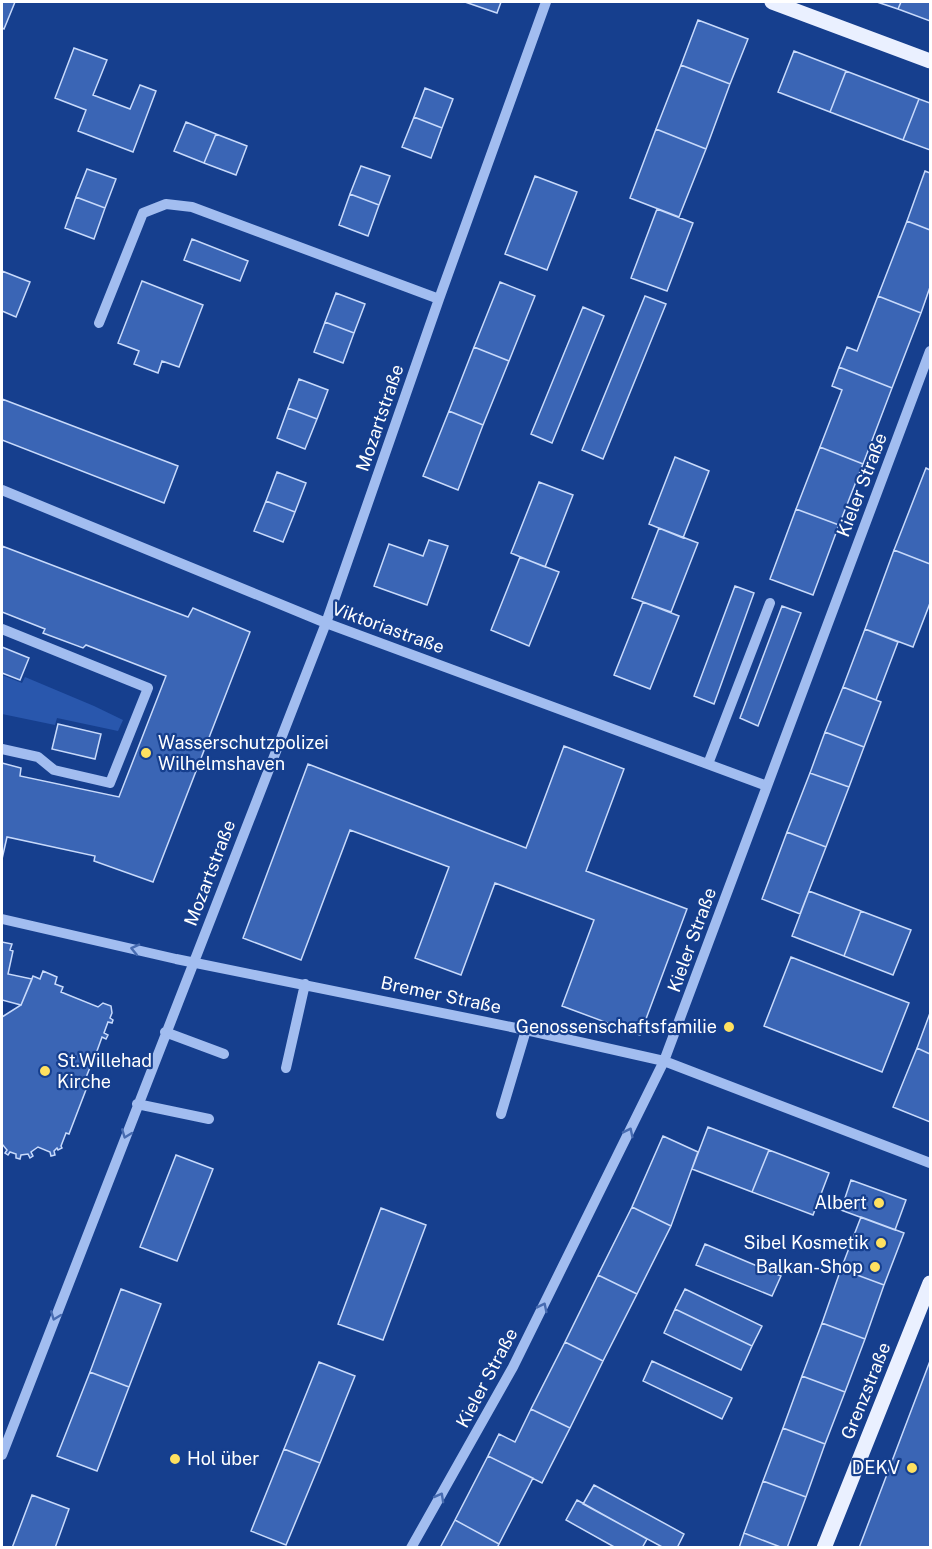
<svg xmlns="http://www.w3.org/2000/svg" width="932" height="1549" font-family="'Public Sans',sans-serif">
	<rect width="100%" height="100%" fill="#163f8e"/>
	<path fill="#2957ad" d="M2 675 22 683 25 677 94 706 123 720 118 731 57 718 55 725 2 714Z"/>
	<path fill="#3a65b5" stroke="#c8dafb" stroke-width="1.5" d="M2 2H15L4 29 2 28Z
		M465 2H501L497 13Z
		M877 2H901L898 9Z
		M901 2H930V21L898 9Z
		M698 20 748 39 730 84 681 65Z
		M74 48 107 60 93 95 130 109 140 85 156 91 133 152 78 131 86 110 55 98Z
		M794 51 846 71 830 112 778 92Z
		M681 65 730 84 706 149 656 129Z
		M846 71 919 99 903 140 830 112Z
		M425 88 453 99 442 128 414 117Z
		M919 99 930 103V150L903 140Z
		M414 117 442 128 431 158 402 147Z
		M186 122 216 134 204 163 174 151Z
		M656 129 706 149 679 217 630 198Z
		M216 134 247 146 236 175 204 163Z
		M361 166 390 176 379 205 350 194Z
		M87 169 116 179 105 208 76 197Z
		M925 171 930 173V230L907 221Z
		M535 176 577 192 547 270 505 254Z
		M350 194 379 205 368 236 339 225Z
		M76 197 105 208 94 239 65 228Z
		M657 209 693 223 667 291 631 278Z
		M907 221 930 230V287L921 313 878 296Z
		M192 239 248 261 240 281 184 260Z
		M2 271 30 282 16 317 2 311Z
		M142 281 203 305 179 367 162 361 158 373 134 364 139 351 118 343Z
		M500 282 535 296 509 361 474 347Z
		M336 293 365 304 354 333 325 322Z
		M645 296 666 304 603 459 582 450Z
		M878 296 921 313 892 388 839 367 847 347 857 351Z
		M583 307 604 316 552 443 531 434Z
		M325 322 354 333 343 363 314 352Z
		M474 347 509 361 483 425 449 411Z
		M839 367 892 388 863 464 820 447 842 390 832 386Z
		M299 379 328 390 317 419 288 408Z
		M2 399 178 466 164 503 2 440Z
		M288 408 317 419 305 449 277 438Z
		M449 411 483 425 458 490 423 476Z
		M820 447 863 464 839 525 796 509Z
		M675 457 709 471 683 538 649 524Z
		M926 468 930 470V564L894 550Z
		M277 472 306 483 295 512 266 501Z
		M539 482 573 495 545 567 511 553Z
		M266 501 295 512 283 542 254 531Z
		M796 509 839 525 813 595 770 579Z
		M659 528 698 543 671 612 632 598Z
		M429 540 448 546 427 605 374 586 389 544 423 556Z
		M2 546 188 617 193 608 250 632 153 882 94 861 95 856 7 837 2 859V763L21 768 20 776 119 797 166 676 86 645 83 648 43 633 45 629 2 612Z
		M894 550 930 564V603L913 647 865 629Z
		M520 557 559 572 529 646 491 630Z
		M735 586 754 593 714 704 694 696Z
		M643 602 679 616 650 689 614 675Z
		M782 606 801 613 758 726 740 718Z
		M865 629 898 642 876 700 843 687Z
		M2 647 29 658 20 680 2 673Z
		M843 687 881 702 864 747 825 732Z
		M58 724 101 734 95 759 52 749Z
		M825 732 864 747 849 787 810 773Z
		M564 746 624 769 586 871 687 909 640 1035 562 1006 594 920 495 883 461 975 415 958 449 867 350 830 301 960 243 938 308 764 526 848Z
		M810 773 849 787 826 847 787 832Z
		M787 832 826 847 800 914 762 899Z
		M809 891 861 911 844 956 792 936Z
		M861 911 911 930 893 975 844 956Z
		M2 942 12 944 10 950 13 951 8 974 32 979 21 1005 2 1000Z
		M791 957 909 1003 882 1072 764 1026Z
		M43 971 57 977 55 984 63 987 61 992 98 1007 103 1003 111 1006 112 1013 110 1018 113 1020 112 1023 108 1022 104 1033 108 1035 106 1039 102 1037 97 1051 101 1053 99 1057 95 1055 83 1085 87 1087 69 1134 66 1133 61 1146 62 1148 58 1150 57 1148 54 1151 55 1155 51 1156 50 1152 38 1147 31 1152 33 1156 30 1158 28 1154 21 1155 20 1159 16 1158V1154L10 1152 8 1155 5 1153 7 1150 2 1144V1017L21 1005 33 976 40 979Z
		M930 1013V1054L917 1048Z
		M917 1048 930 1054V1122L893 1107Z
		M708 1127 769 1150 752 1192 692 1169Z
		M663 1136 698 1152 671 1226 632 1207Z
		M769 1150 829 1173 813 1215 752 1192Z
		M176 1155 213 1169 177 1261 140 1247Z
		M851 1180 906 1200 895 1230 841 1210Z
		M632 1207 671 1226 637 1294 598 1275Z
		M381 1208 426 1225 383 1340 338 1324Z
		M861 1217 904 1233 884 1285 841 1269Z
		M705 1244 781 1276 772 1296 696 1265Z
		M841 1269 884 1285 865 1339 822 1323Z
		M598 1275 637 1294 603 1361 565 1342Z
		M121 1289 161 1304 129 1387 90 1372Z
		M685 1289 762 1326 752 1346 675 1309Z
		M675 1309 752 1346 741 1370 664 1333Z
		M822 1323 865 1339 845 1392 802 1376Z
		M565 1342 603 1361 570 1428 531 1409Z
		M652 1361 732 1398 722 1419 643 1381Z
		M930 1361V1548H859Z
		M319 1362 355 1376 320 1463 284 1449Z
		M90 1372 129 1387 97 1471 57 1456Z
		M802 1376 845 1392 825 1444 783 1428Z
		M531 1409 570 1428 542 1483 488 1456 499 1434 515 1442Z
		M783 1428 825 1444 806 1497 763 1481Z
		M284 1449 320 1463 286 1545 251 1531Z
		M488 1456 533 1478 499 1544 455 1520Z
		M763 1481 806 1497 787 1548H783L744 1533Z
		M594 1485 684 1534 677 1548H664L583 1504Z
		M32 1495 69 1509 55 1548H12Z
		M577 1500 647 1539 642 1548H616L566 1520Z
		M455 1520 499 1544 497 1548H440Z
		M744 1533 783 1548H739Z"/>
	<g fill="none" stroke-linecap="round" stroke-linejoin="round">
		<path stroke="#a2bdf0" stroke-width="10" d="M99 323 143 213 166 204 192 207 439 299
			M2 490 326 623 767 786
			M2 629 148 688 110 783 54 770 38 757 2 749
			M708 764 770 603
			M2 919 176 959 526 1030 664 1061 930 1163
			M165 1032 224 1054
			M286 1068 305 984
			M137 1104 209 1119
			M501 1114 526 1030
			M2 1455 326 623 439 299 546 2
			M411 1548 513 1367 664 1061 930 351"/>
		<path stroke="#eaf0ff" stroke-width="15" d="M772 2 930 61
			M824 1548 930 1283"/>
	</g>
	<defs><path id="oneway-chevron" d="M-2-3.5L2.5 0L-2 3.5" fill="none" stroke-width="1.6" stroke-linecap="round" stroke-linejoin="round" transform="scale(1.5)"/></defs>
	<g stroke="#476bb0">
		<use href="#oneway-chevron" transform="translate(135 949) rotate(-167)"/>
		<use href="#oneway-chevron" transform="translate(629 1132) rotate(-64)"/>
		<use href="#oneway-chevron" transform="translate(126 1134) rotate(111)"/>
		<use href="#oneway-chevron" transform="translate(543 1307) rotate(-64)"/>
		<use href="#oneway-chevron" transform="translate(55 1316) rotate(111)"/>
		<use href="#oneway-chevron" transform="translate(440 1497) rotate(-61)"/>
	</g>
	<g fill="#ffe160" stroke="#163f8e" stroke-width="2">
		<circle cx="146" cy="753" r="6"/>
		<circle cx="729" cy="1027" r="6"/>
		<circle cx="45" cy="1071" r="6"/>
		<circle cx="879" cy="1203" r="6"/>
		<circle cx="881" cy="1243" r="6"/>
		<circle cx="875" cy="1267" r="6"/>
		<circle cx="175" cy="1459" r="6"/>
		<circle cx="912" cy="1468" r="6"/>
	</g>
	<g text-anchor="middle" stroke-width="4.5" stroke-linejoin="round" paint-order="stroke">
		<g font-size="18" fill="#fff" stroke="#163f8e">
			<text transform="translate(380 418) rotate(-71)" y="6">Mozartstraße</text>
			<text transform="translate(862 485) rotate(-69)" y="6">Kieler Straße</text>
			<text transform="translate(388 628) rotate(20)" y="6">Viktoriastraße</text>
			<text transform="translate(210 873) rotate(-69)" y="6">Mozartstraße</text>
			<text transform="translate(692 940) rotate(-70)" y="6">Kieler Straße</text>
			<text transform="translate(441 995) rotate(12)" y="6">Bremer Straße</text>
			<text transform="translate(487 1378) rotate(-62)" y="6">Kieler Straße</text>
			<text transform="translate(866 1391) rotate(-68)" y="6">Grenzstraße</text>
		</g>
		<g font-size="18" fill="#fff" stroke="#163f8e" text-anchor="end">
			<text x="158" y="749" text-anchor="start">Wasserschutzpolizei<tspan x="158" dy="21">Wilhelmshaven</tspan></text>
			<text x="717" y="1033">Genossenschaftsfamilie</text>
			<text x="57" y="1067" text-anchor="start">St.Willehad<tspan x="57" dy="21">Kirche</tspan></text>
			<text x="867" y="1209">Albert</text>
			<text x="869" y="1249">Sibel Kosmetik</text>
			<text x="863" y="1273">Balkan-Shop</text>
			<text x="187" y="1465" text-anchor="start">Hol über</text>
			<text x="900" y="1474">DEKV</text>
		</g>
	</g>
	<rect width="932" height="1549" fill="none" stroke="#ffffff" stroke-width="6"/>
</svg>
